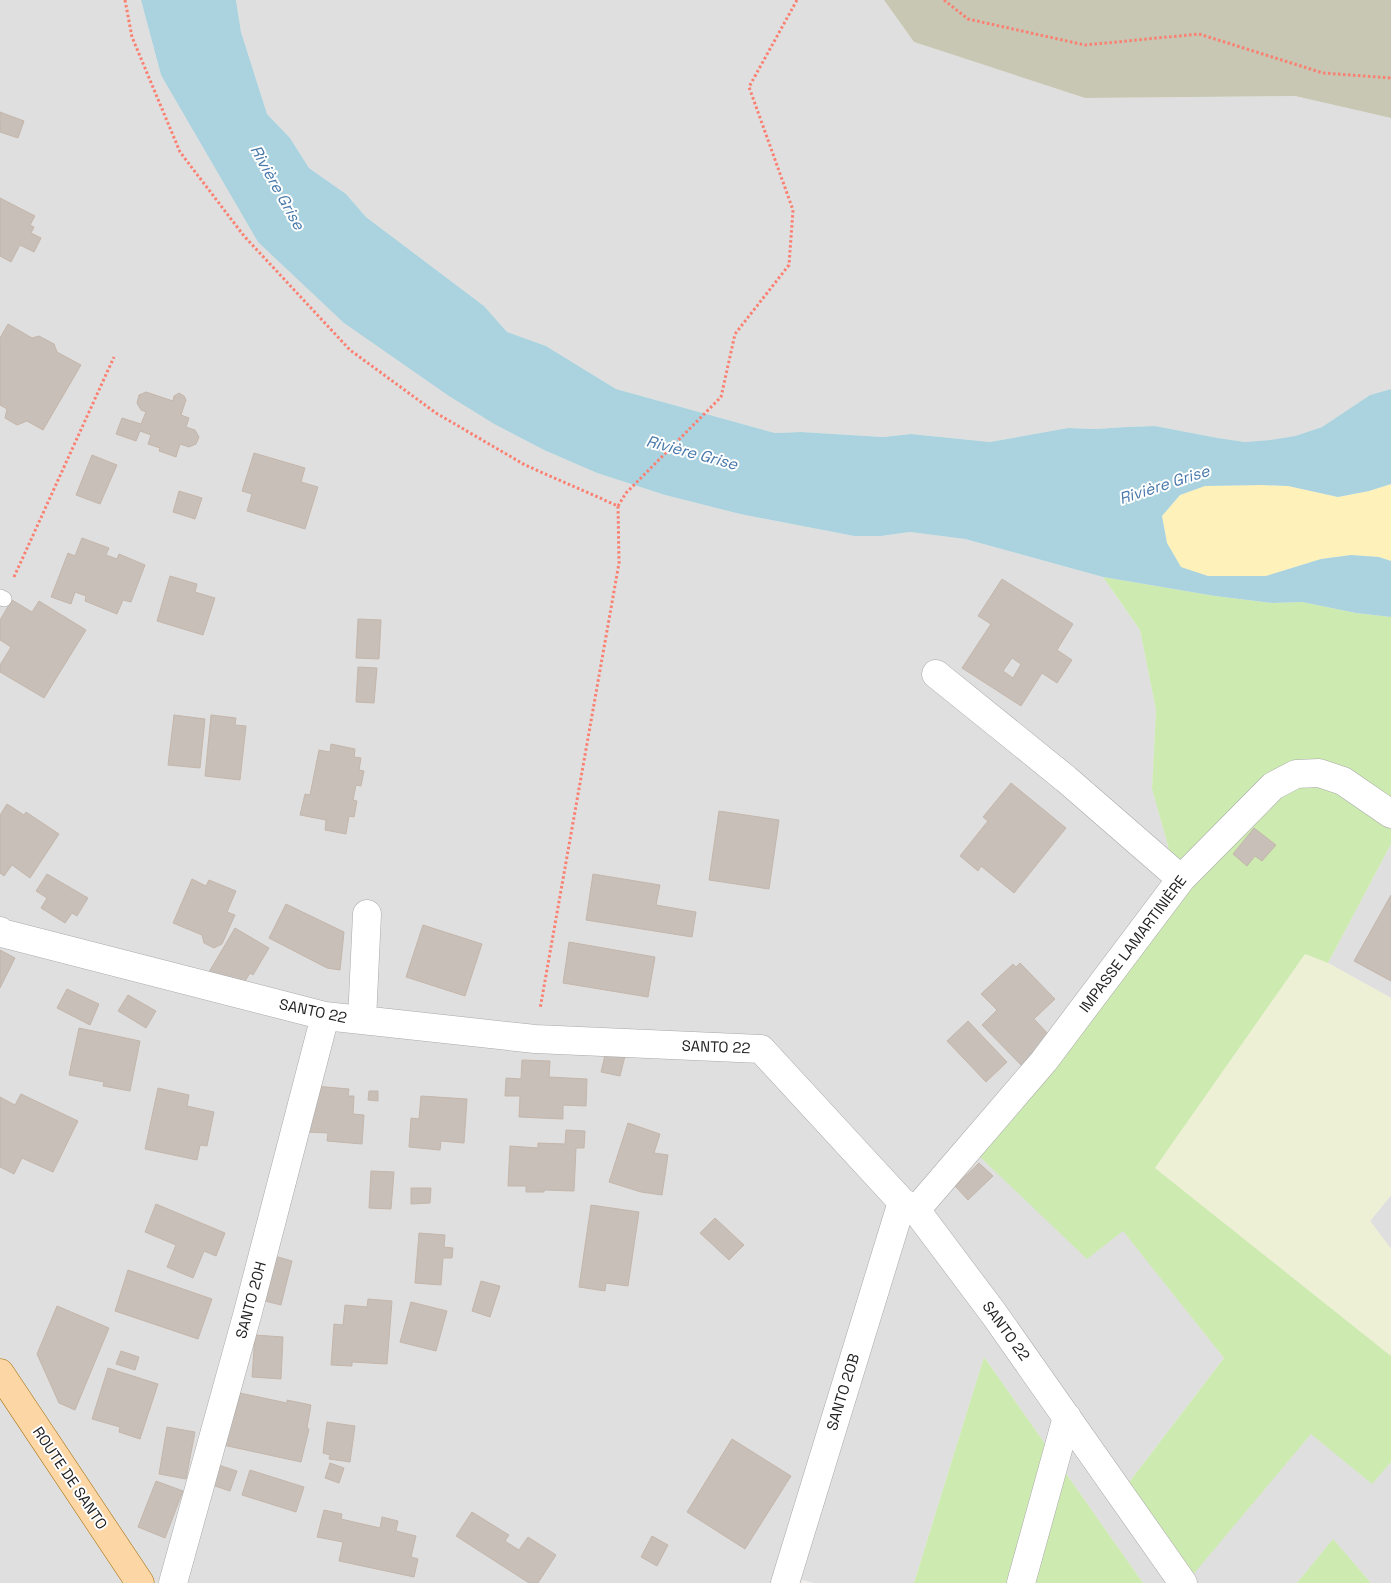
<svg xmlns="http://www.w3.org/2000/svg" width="1391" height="1583" font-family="'Space Grotesk',sans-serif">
	<rect width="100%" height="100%" fill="#f2efe9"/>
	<path fill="#e0dfdf" d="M0 0H141L161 75 496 425 544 450 597 473 665 495 740 514 854 536H881L910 532 965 539 1103 577 1140 630 1156 710 1152 789 1181 892 1123 1230 1224 1358 1127 1485 1191 1576 1311 1433 1372 1483 1391 1462V1583H1371L1333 1540 1297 1583H1143L984 1357 914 1583H814L802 1580 801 1583H0Z
		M236 0H884L914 42 1085 98 1295 96 1391 118V389L1370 395 1322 427 1295 436 1270 440 1245 442 1218 438 1155 426 1126 427 1096 429 1068 428 990 442 911 434 883 437 801 432 775 433 616 389 546 346 507 332 484 306 366 217 346 194 309 168 290 138 267 114 241 32Z
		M1391 844V998L1328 963Z
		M1391 1195V1249L1370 1221Z"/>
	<path fill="#c7c7b4" d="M884 0H1391V118L1295 96 1085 98 914 42Z"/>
	<path fill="#eef0d5" d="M1305 954 1328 963 1391 998V1195L1370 1221 1391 1249V1356L1155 1168Z"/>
	<path fill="#cdebb0" d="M1103 577 1215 596 1273 603 1302 602 1356 613 1391 617V844L1328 963 1305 954 1155 1168 1391 1356V1462L1372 1484 1311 1434 1191 1577 1127 1485 1224 1358 1123 1231 1087 1259 977 1154 1181 892 1152 789 1156 710 1140 630Z
		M984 1357 1143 1583H914Z
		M1333 1539 1371 1583H1297Z"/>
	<path fill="#fff1ba" d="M1391 484V561L1379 557 1351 555 1321 559 1266 576H1208L1181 568 1167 543 1162 516 1180 495 1205 486 1262 485 1288 486 1338 497 1369 491Z"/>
	<path fill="#aad3df" d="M141 0H236L241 32 267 114 290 138 309 168 346 194 366 217 484 306 507 332 546 346 616 389 775 433 801 432 883 437 911 434 990 442 1068 428 1096 429 1126 427 1155 426 1218 438 1245 442 1270 440 1295 436 1322 427 1370 395 1391 389V484L1369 491 1338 497 1288 486 1262 485 1205 486 1180 495 1162 516 1167 543 1181 567 1208 576H1266L1321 559 1351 555 1379 557 1391 561V617L1356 613 1302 602 1273 603 1215 596 1103 577 965 539 910 532 881 536H854L740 514 665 495 597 473 544 450 496 425 449 396 344 323 258 242 161 75Z"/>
	<path fill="#c7bfb8" stroke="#c4b6ab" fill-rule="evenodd" d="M0 112 24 121 18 138 0 132Z
		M0 198 35 216 30 225 34 227 31 233 41 238 34 252 20 245 11 262 0 256Z
		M8 324 32 338 39 336 54 344 57 352 81 365 43 430 27 421 17 425 5 418 7 409 0 405V338Z
		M146 392 173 401 174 396 179 393 184 396 186 400 181 415 189 418 186 427 195 430 199 437 196 444 189 447 180 444 176 457 159 451 160 448 148 444 151 435 140 431 136 441 116 434 122 418 141 424 146 412 141 410 137 403 139 395Z
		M254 453 305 468 301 482 318 487 305 529 247 511 252 494 242 491Z
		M92 455 117 465 100 504 76 495Z
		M179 491 202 498 195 519 173 512Z
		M82 538 109 548 106 555 117 559 119 554 145 565 131 602 123 600 117 614 85 601 86 596 75 592 71 604 51 597 68 553 75 556Z
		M170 576 197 584 195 592 215 598 203 635 157 621Z
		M1002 579 1073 624 1057 650 1072 660 1057 683 1042 673 1021 706 962 668 991 624 978 616ZM1012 658 1021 664 1013 678 1003 671Z
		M12 600 32 612 39 601 86 630 44 698 0 672V665L11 647 0 640V620Z
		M358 619 381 620 379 659 356 658Z
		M358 667 377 668 374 703 356 702Z
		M174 715 205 719 200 768 168 765Z
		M211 715 236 718 235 725 246 726 240 780 205 776Z
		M331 744 355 749 354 757 361 758 359 770 364 771 361 786 356 785 353 800 357 801 354 817 349 816 346 834 325 830 326 820 300 815 305 794 310 795 319 750 330 752Z
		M1011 783 1066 828 1014 893 981 866 978 871 960 856 988 821 983 817Z
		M7 804 24 815 26 812 59 834 30 878 12 865 4 876 0 873V815Z
		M719 811 779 820 769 889 709 880Z
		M1254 828 1276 845 1262 861 1255 856 1247 866 1233 854Z
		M47 874 88 898 77 916 72 913 65 923 41 908 47 898 36 891Z
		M593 874 660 885 656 905 696 912 692 937 586 920Z
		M192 879 206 886 209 880 236 891 227 912 235 915 222 944 214 948 204 943 202 935 173 923Z
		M1391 895V981L1354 961Z
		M286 904 344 932 340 970 327 968 269 938Z
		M423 925 482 944 465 996 406 977Z
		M235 928 269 948 253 975 250 973 242 986 225 981 209 972Z
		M569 942 655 957 648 997 563 983Z
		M0 950 15 958 0 988Z
		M1020 963 1055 999 1034 1019 1051 1037 1021 1065 982 1025 997 1010 981 994 1013 964 1016 967Z
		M67 989 99 1004 90 1025 57 1008Z
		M128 995 156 1011 146 1028 118 1011Z
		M968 1021 1007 1062 986 1082 947 1041Z
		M79 1028 140 1041 130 1091 103 1086 104 1082 69 1075Z
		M607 1047 626 1052 620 1076 601 1072Z
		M522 1060 550 1061 549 1077 587 1079 586 1106 563 1105V1119L519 1117 520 1096H505L506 1078 521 1079Z
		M314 1086 349 1089 348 1096H354L353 1114 364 1115 362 1144 327 1141 328 1133 306 1132Z
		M158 1088 189 1095 187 1106 214 1112 207 1146 200 1145 197 1160 145 1149Z
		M369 1091H378V1101L368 1100Z
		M21 1094 78 1121 53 1172 22 1158 14 1174 0 1167V1097L15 1105Z
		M421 1096 467 1099 464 1143 441 1141 440 1150 409 1147 411 1118 419 1119Z
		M628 1123 660 1134 654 1153 668 1155 662 1195 641 1192 609 1182Z
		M566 1130 585 1131 584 1148H576L574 1191 544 1190V1192H526V1186H508L510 1146 538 1148V1143L565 1144Z
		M979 1163 993 1176 968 1200 955 1186Z
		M371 1171 394 1172 391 1209 369 1208Z
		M411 1188H431L430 1203 411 1204Z
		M156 1204 225 1233 216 1256 204 1251 193 1278 167 1267 176 1245 145 1232Z
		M591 1205 639 1212 628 1286 606 1283 605 1291 579 1287Z
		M715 1218 744 1245 729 1260 700 1233Z
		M419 1233 445 1235 444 1247 453 1248 452 1258H443L441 1285 415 1283Z
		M271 1255 292 1261 281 1305 261 1300Z
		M128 1270 212 1299 198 1339 115 1311Z
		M481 1281 500 1286 490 1317 472 1311Z
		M368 1299 392 1301 387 1364 352 1362V1366L331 1365 334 1324 343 1325 345 1305 367 1307Z
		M411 1302 447 1311 436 1351 400 1342Z
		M57 1306 109 1328 75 1410 59 1403 37 1354Z
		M255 1335 283 1337 281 1379 252 1377Z
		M121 1351 139 1357 135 1370 116 1364Z
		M108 1368 158 1384 140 1439 119 1432 120 1427 92 1419Z
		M240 1393 287 1403V1400L311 1405 307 1428 309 1429 301 1462 223 1445 230 1414 235 1415Z
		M327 1422 355 1426 350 1462 329 1459 330 1455 323 1453Z
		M167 1427 195 1432 186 1479 159 1474Z
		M732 1439 791 1476 745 1549 687 1512Z
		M330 1463 344 1468 339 1483 325 1478Z
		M215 1464 237 1471 230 1491 209 1484Z
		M250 1470 304 1487 296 1512 242 1495Z
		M156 1481 183 1491 165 1538 138 1527Z
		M324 1510 342 1514 341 1519 380 1528 382 1517 398 1521 396 1531 416 1536 411 1557 418 1559 414 1577 339 1561 343 1542 317 1537Z
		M472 1512 509 1535 505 1541 519 1550 528 1537 556 1555 538 1583H529L456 1536Z
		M652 1536 668 1545 657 1566 641 1557Z"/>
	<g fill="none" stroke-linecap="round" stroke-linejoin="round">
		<g stroke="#a9a9a9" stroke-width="16">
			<path id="service" d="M0 597 4 599"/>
		</g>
		<g stroke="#a9a9a9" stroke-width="29">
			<path id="minor" d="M936 674 1066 779 1181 879
				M0 931 2 933 325 1016 535 1039 761 1049 902 1202 916 1210 994 1314 1183 1583
				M362 1020 367 914
				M916 1210 1044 1061 1181 879 1273 786 1296 774 1319 773 1343 781 1391 814
				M173 1583 248 1312 325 1016
				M785 1583 902 1202
				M1021 1583 1067 1417"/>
		</g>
		<g stroke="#a06b00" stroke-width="29">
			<path id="primary" d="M0 1373 140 1583"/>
		</g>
		<path stroke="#fa8072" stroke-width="3" stroke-dasharray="2.5 2.5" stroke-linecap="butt" d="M125 0 132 37 180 152 244 236 350 350 436 413 525 465 618 506 619 563 540 1009
			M944 0 968 19 1085 45 1199 34 1323 73 1391 78
			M618 506 626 493 721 397 735 334 789 265 793 210 749 87 797 0
			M14 577 114 357"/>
		<use href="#service" stroke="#fff" stroke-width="15"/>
		<use href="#minor" stroke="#fff" stroke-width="28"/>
		<use href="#primary" stroke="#fcd6a4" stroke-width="28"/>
	</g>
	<g text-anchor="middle" stroke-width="4" stroke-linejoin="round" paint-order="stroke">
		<g font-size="15" fill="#222" stroke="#fff">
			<text transform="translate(1133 944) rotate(-53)" y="5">IMPASSE LAMARTINIÈRE</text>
			<text transform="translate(313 1011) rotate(12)" y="5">SANTO 22</text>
			<text transform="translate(716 1047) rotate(2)" y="5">SANTO 22</text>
			<text transform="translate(251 1300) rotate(-75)" y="5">SANTO 20H</text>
			<text transform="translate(1006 1331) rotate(54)" y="5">SANTO 22</text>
			<text transform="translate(843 1392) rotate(-73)" y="5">SANTO 20B</text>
			<text transform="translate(70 1478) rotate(56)" y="5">ROUTE DE SANTO</text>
		</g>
		<g font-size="16" font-style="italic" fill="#4a7aab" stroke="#fff">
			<text transform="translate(278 187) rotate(61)" y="6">Rivière Grise</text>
			<text transform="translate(692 452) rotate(15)" y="6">Rivière Grise</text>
			<text transform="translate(1164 484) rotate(-18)" y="6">Rivière Grise</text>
		</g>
	</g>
</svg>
